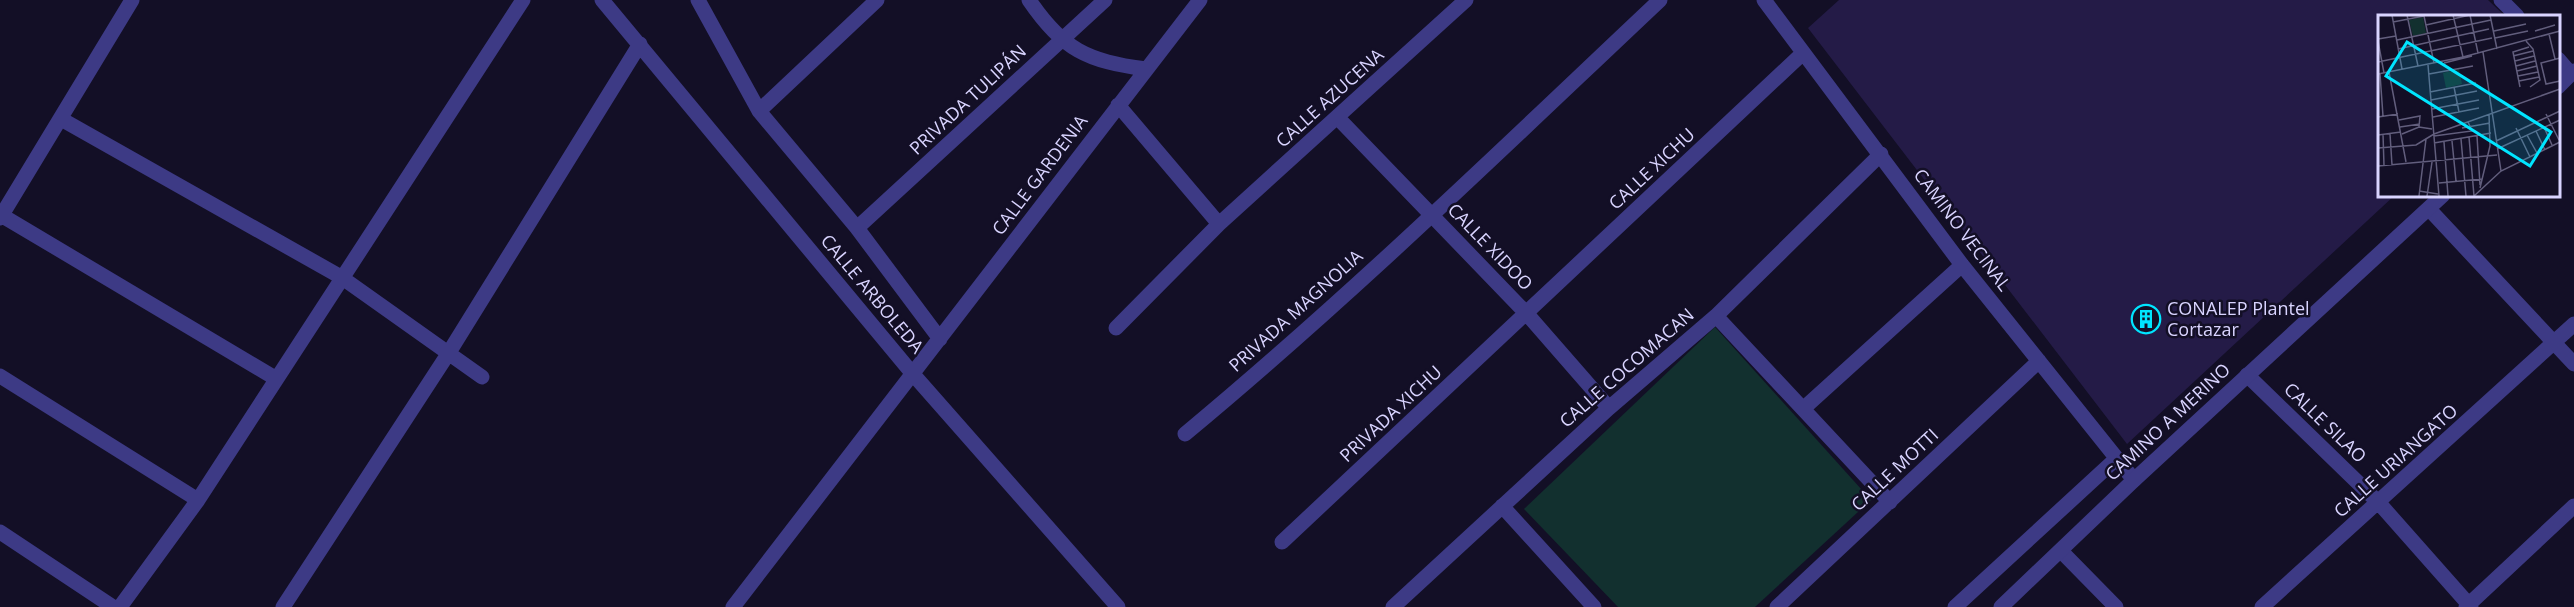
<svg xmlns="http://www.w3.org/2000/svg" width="2574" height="607" font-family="'Open Sans',sans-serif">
	<rect width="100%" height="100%" fill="#130f26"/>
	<path fill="#12302f" d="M1715 327 1871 500 1755 607H1618L1524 509Z"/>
	<path fill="#241b47" d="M1839 0H2488L2505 16H2379V195H2395L2127 444 1808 28Z"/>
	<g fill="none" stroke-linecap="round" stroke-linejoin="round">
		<path stroke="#3d3a85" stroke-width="15" d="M602 0 912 373 1118 607
			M698 0 759 111 857 228 940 339
			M1029 0C1063 50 1087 61 1146 69
			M1764 0 1962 265 2134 480
			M2501 0 2517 16
			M2558 59 2571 74
			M1118 105 1219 224
			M759 111 877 0
			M1337 117 1527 314 1609 408
			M61 119 341 277 482 377
			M2429 209 2574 364
			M1 215 275 378
			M0 218 132 0
			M857 228 1105 0
			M1716 316 1890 502
			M1116 328 1219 224 1466 0
			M2247 375 2379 503 2471 607
			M0 376 198 500
			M1804 408 1962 265
			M1185 434C1350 297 1504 147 1660 0
			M1502 506 1594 607
			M0 532 113 607
			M1282 542 1803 53
			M2061 551 2116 607
			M120 607 198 500 523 0
			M283 607 448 354 640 44
			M733 607 1200 0
			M1393 607 1609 408 1716 316 1881 154
			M1777 607 2039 361
			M1955 607 2117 458
			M2262 607 2574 324
			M2466 607 2574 506"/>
		<path stroke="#3d3a85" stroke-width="15" d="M2558 87 2574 71
			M2001 607 2134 480 2443 195"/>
	</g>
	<defs>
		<g id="building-ring" transform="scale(1.5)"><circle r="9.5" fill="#130f26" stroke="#00e5ff" stroke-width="1.5"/><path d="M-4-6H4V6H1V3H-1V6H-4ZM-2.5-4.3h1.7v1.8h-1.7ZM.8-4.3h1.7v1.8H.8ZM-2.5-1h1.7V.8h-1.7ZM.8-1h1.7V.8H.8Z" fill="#00e5ff"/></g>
	</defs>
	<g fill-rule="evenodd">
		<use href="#building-ring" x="2146" y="319"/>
	</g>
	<g text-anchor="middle" stroke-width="5" stroke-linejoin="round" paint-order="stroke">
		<g font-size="18" fill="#d9d4ff" stroke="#130f26">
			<text transform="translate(1330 98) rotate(-42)" y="6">CALLE AZUCENA</text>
			<text transform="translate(968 100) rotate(-43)" y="6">PRIVADA TULIPÁN</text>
			<text transform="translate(1652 169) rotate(-43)" y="6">CALLE XICHU</text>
			<text transform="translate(1040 175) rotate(-53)" y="6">CALLE GARDENIA</text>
			<text transform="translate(1962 230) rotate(53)" y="6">CAMINO VECINAL</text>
			<text transform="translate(1490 247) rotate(46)" y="6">CALLE XIDOO</text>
			<text transform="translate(872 294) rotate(50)" y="6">CALLE ARBOLEDA</text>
			<text transform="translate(1296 311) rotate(-42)" y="6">PRIVADA MAGNOLIA</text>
			<text transform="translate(1627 368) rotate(-41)" y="6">CALLE COCOMACAN</text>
			<text transform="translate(1391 414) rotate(-43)" y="6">PRIVADA XICHU</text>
			<text transform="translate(2168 422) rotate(-43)" y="6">CAMINO A MERINO</text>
			<text transform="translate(2325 423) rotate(44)" y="6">CALLE SILAO</text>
			<text transform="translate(2396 461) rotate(-42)" y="6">CALLE URIANGATO</text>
			<text transform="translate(1895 470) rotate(-43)" y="6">CALLE MOTTI</text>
		</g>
		<g font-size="18" fill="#d9d4ff" stroke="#130f26" text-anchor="start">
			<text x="2167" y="315">CONALEP Plantel<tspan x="2167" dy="21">Cortazar</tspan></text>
		</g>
	</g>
	<g transform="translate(2378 15)">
		<rect width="182" height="182" fill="#130f26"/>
		<path d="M45 2 48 18 35 21 31 5ZM81 54 84 69 68 73 65 58Z" fill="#12302f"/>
		<path fill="none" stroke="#625e7d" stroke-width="1.5" d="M14 0 24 54M29 0 40 51M75 0 85 42M92 0 100 38M112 0 119 34M46 1 56 48M15 7 46 1M48 10 92 0M116 16 148 9M157 16 177 10M171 19 177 44M117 23 150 16M0 24 18 21M19 25 113 5M0 26 6 58M148 26 155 34 162 65 152 72M20 34 111 14M105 37 123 156M135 41 155 36M182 43 163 48 168 69 182 66M137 46 156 41M0 47 114 23M66 48 94 41M50 50 61 181M138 51 157 46M139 56 159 51M11 57 28 147M0 59 85 42 182 16M2 59 5 101M51 59 95 51M140 61 160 57M141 66 161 62M76 72 81 97M142 72 135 37 151 32M52 77 98 68M53 85 99 76M54 94 101 85M168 99 181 125M0 102 20 99M55 102 101 93M21 105 42 101 41 112M22 112 42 109M166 112 174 130M84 113 112 108M138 113 152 142M158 116 167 135M5 119 6 151M12 119 14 150M24 119 41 112 54 114M0 120 23 117M149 120 159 138M56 121 94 116 90 107M99 121 102 170M91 122 96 181M83 124 88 181M74 126 78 166M118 126 182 96M66 127 70 181M56 128 113 118M0 133 38 130 56 119 182 74M119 134 182 105M0 151 119 140M61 168 104 164M102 173 112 131 111 99M41 176 60 179M41 181 48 124M49 181 54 147M96 181 123 156 182 127"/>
		<path fill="#00e5ff" fill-opacity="0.15" stroke="#00e5ff" stroke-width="3" d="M29 27 173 117 152 151 8 61Z"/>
		<rect width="182" height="182" fill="none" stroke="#d9d4ff" stroke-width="3"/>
	</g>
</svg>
